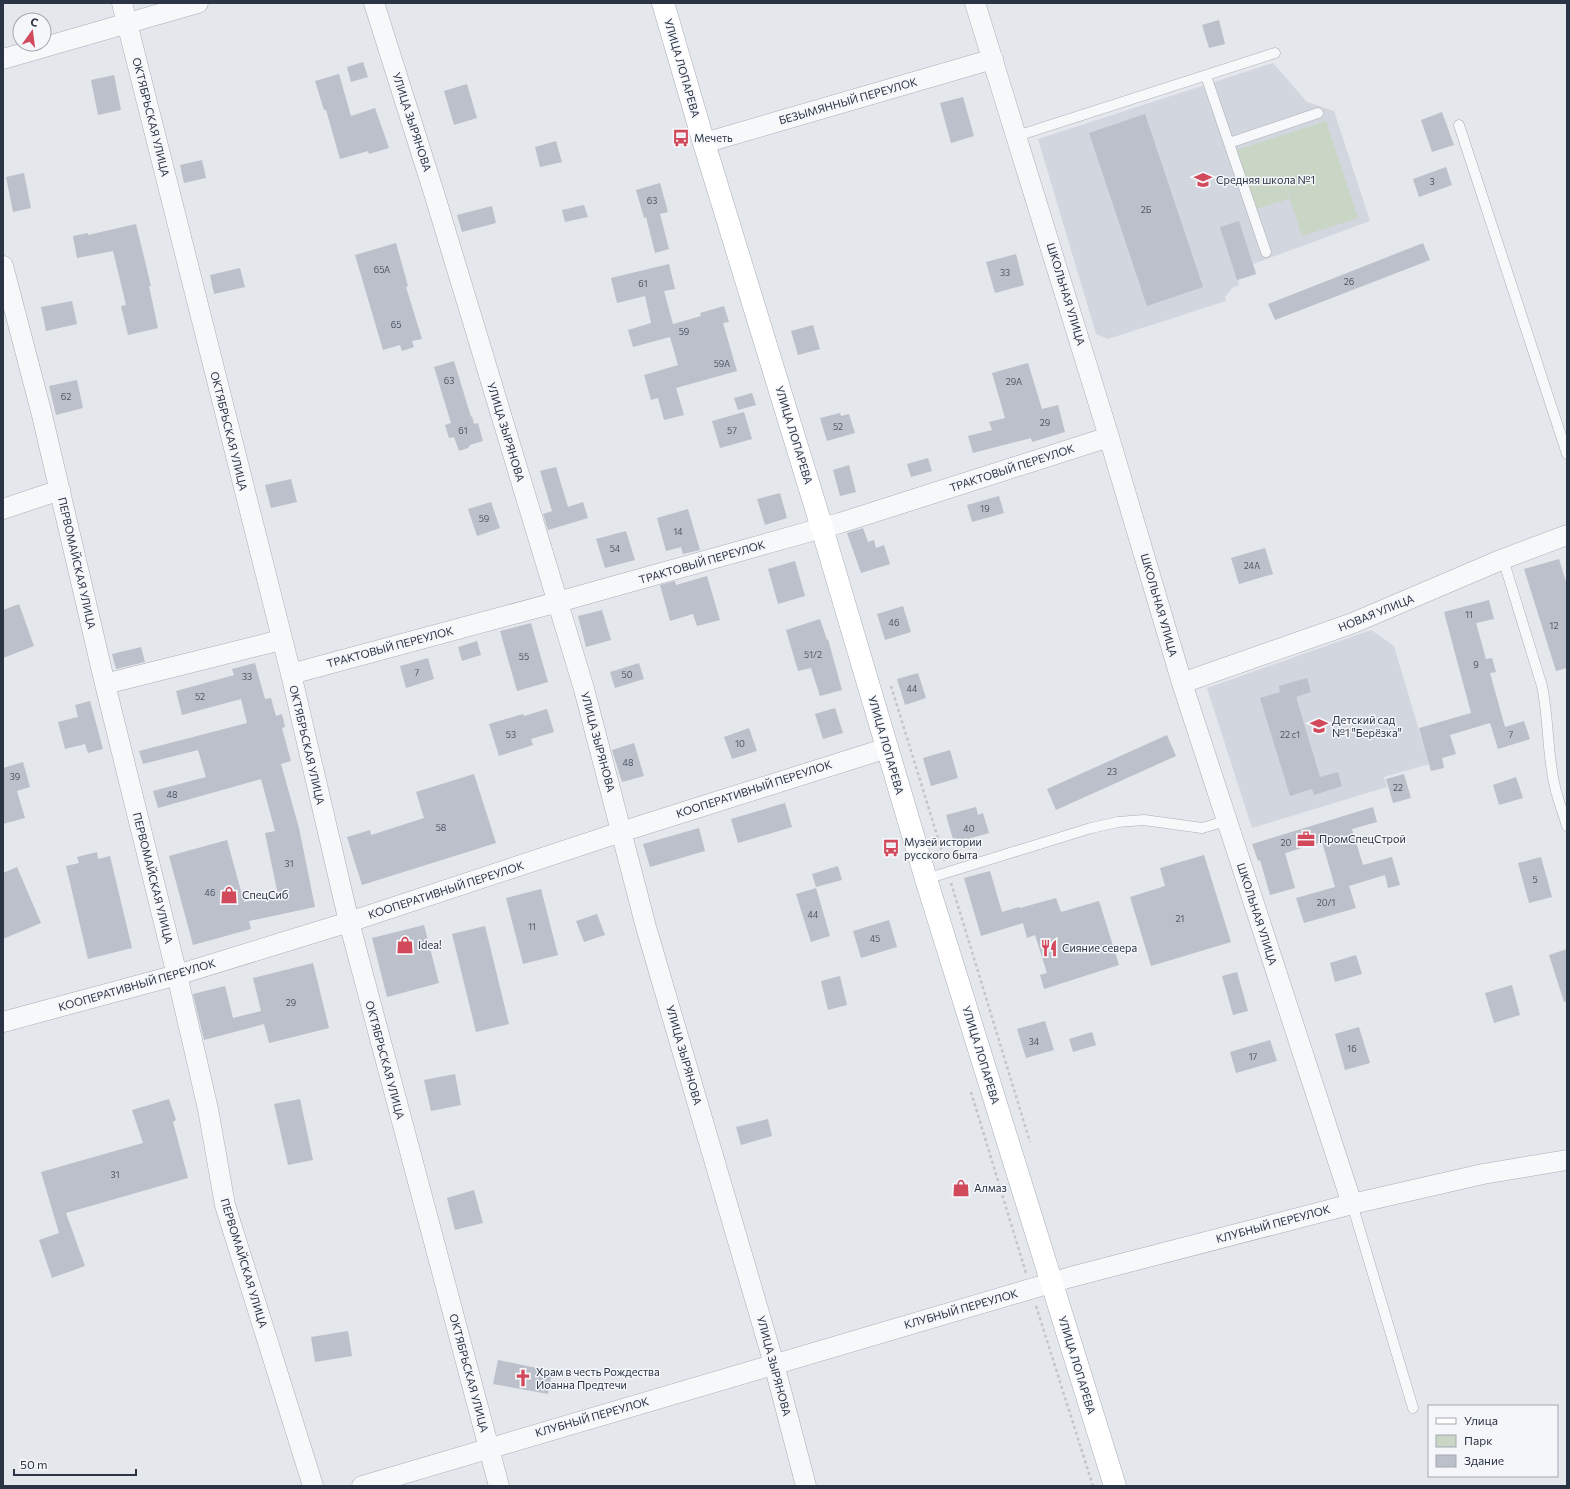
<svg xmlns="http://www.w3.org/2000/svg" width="1570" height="1489" font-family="Commissioner,sans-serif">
	<rect width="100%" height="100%" fill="#e4e7ec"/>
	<path fill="#d2d6de" d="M1273 63 1307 102 1334 111 1370 221 1253 264 1256 274 1238 280 1239 285 1232 288 1225 297 1226 301 1108 339 1096 334 1038 139Z
		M1371 630 1394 646 1429 764 1384 777 1387 787 1252 828 1207 688Z"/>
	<path fill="#c9d6c5" d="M1326 121 1358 218 1302 236 1271 142 1289 199 1256 209 1237 150Z"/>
	<path fill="#bbc0ca" d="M1219 20 1225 44 1209 48 1202 25Z
		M363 62 368 77 351 82 347 67Z
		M339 74 351 116 375 108 389 148 369 154 368 151 340 159 326 110H324L315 81Z
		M114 75 121 110 98 115 91 80Z
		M467 84 477 118 454 125 444 91Z
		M963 97 974 136 951 143 940 103Z
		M1442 112 1454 145 1432 152 1421 120Z
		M1145 114 1203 287 1147 306 1089 133Z
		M556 141 562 162 540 167 535 147Z
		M202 160 206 178 184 183 180 165Z
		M1446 167 1452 185 1419 197 1413 179Z
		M24 173 31 208 13 212 6 177Z
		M660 183 668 212 660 214 669 249 655 253 646 217 644 218 636 190Z
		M584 205 588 217 565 222 562 210Z
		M492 206 496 223 462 232 457 215Z
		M1239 221 1256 274 1237 280 1220 227Z
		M136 224 151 286H149L158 328 128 335 121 306 126 305 113 251 77 258 73 236 88 233V235Z
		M396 243 408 286 406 287 422 339 412 341 414 347 402 351 400 345 383 350 355 255Z
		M1423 243 1430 260 1275 320 1268 304Z
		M1016 254 1024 285 995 293 986 262Z
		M669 264 675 289 664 291 673 324 701 316 700 313 724 306 729 322 723 323 737 371 676 388 684 415 664 420 658 398 651 400 644 375 678 365 670 337 633 347 628 330 651 323 645 296 617 303 611 278Z
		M240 268 245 287 214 294 210 275Z
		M72 301 77 324 46 331 41 307Z
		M813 325 820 349 798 355 791 331Z
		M454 361 471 417 472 416 474 424 478 423 483 441 470 445 468 448 459 451 454 437 449 438 445 425 451 423 434 367Z
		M1028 363 1042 409 1058 405 1065 432 1032 442 1031 438 973 453 968 436 992 430 989 422 1005 418 992 373Z
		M77 380 83 408 56 415 49 386Z
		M752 393 756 405 738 410 734 398Z
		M744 412 752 439 720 448 712 421Z
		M840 413 841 416 849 414 855 433 827 441 820 418Z
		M928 458 932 471 911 477 907 464Z
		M849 465 856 492 840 496 833 470Z
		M556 467 568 507 583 502 588 518 548 530 543 514 552 511 540 471Z
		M291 479 297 502 271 508 265 485Z
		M780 493 787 518 765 525 757 499Z
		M999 496 1004 513 972 522 967 505Z
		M491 502 500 528 477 536 468 509Z
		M688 509 700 550 683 554 681 547 666 551 657 518Z
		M863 528 868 542 874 540 876 548 884 545 890 564 861 573 847 533Z
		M626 531 635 560 605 568 596 539Z
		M1265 548 1273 574 1239 584 1231 558Z
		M1559 559 1567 585V668L1556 671 1524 569Z
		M795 561 805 596 778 604 768 569Z
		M707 576 720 620 697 626 693 614 670 621 660 585 675 581 676 585Z
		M1489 600 1494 619 1476 623 1486 659 1492 658 1496 672 1490 673 1505 727 1524 721 1530 739 1498 749 1490 723 1450 735 1456 754 1442 758 1444 768 1431 771 1419 728 1471 713 1444 612Z
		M19 604 34 646 3 658V610Z
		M903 606 911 632 885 640 877 614Z
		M602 610 611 640 586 647 578 616Z
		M820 619 827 640 828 639 842 690 820 696 811 668 798 671 786 630Z
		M531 623 548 682 517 691 500 631Z
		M477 641 481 655 462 661 458 647Z
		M141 647 145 662 116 669 112 654Z
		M428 658 434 679 406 688 400 666Z
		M255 663 265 699 271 698 276 716 282 714 285 727 282 728 291 761 281 764 299 828 315 907 249 921 251 929 193 945 169 856 227 840 244 902 278 895 265 833 275 831 261 779 158 808 153 791 206 777 198 750 143 764 139 751 247 723 241 699 182 715 176 691 234 675 232 669Z
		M639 663 644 679 615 688 610 672Z
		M918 673 926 698 905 705 897 679Z
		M1307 678 1311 692 1296 697 1320 777 1338 772 1342 786 1314 795 1312 789 1290 796 1260 698 1280 692 1279 686Z
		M90 701 103 749 88 753 85 744 65 749 58 722 78 717 75 705Z
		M835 708 843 733 823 739 815 714Z
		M547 709 554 732 531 739 533 745 499 756 489 724 523 714 524 716Z
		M749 728 757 751 732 759 724 737Z
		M1167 735 1176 756 1056 810 1047 789Z
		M634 743 644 776 622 782 612 750Z
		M950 750 958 778 931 786 923 758Z
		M23 762 30 787 17 791 25 818 3 824V768Z
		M474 774 496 843 362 885 347 837 370 830 371 835 424 818 416 792Z
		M1404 774 1411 798 1393 803 1386 779Z
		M1516 777 1523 798 1499 805 1493 785Z
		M785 803 792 827 738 843 731 819Z
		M976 807 978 815 983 813 989 833 954 843 946 815Z
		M1373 807 1377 822 1352 829 1363 865 1392 857 1400 885 1388 888 1385 875 1349 886 1356 908 1304 923 1296 898 1335 887 1322 842 1285 853 1295 888 1270 895 1260 860 1258 861 1252 844Z
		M699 828 705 851 650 867 643 844Z
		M97 852 98 859 110 856 132 948 88 959 66 866 79 863 77 857Z
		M1204 855 1231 942 1151 966 1130 897 1165 886 1160 868Z
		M1541 857 1552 897 1529 903 1518 863Z
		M838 866 842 880 816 887 812 874Z
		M17 867 41 923 3 939V873Z
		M990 871 1002 912 1019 907 1020 908 1056 898 1061 912 1099 901 1119 965 1044 989 1040 975 1047 973 1035 935 1027 938 1023 923 981 936 964 878Z
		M816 888 830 936 811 942 796 894Z
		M541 889 558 955 523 964 506 898Z
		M597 914 605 935 584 942 576 921Z
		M889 920 897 947 861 958 853 931Z
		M424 925 439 983 387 997 372 938Z
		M485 926 509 1024 476 1032 452 934Z
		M1567 949V1001L1564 1002 1549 955Z
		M1356 955 1362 974 1335 982 1330 963Z
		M313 963 329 1028 269 1043 264 1024 204 1040 193 994 225 986 233 1018 261 1011 253 978Z
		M1237 972 1248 1011 1233 1015 1222 976Z
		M840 976 847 1005 828 1010 821 981Z
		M1512 985 1520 1015 1494 1023 1485 993Z
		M1045 1021 1054 1050 1026 1058 1017 1029Z
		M1359 1027 1370 1063 1345 1070 1335 1034Z
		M1092 1032 1096 1045 1073 1052 1069 1039Z
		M1270 1040 1277 1061 1236 1073 1230 1052Z
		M455 1074 461 1105 431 1111 424 1080Z
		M169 1099 176 1120 173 1122 188 1178 66 1213 85 1266 52 1278 39 1240 59 1233 41 1172 143 1143 132 1110Z
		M300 1099 313 1160 288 1165 274 1104Z
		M768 1119 772 1136 741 1145 736 1127Z
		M474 1190 483 1223 455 1230 447 1198Z
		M348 1331 352 1356 315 1362 311 1337Z
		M498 1360 552 1371 548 1394 493 1384Z"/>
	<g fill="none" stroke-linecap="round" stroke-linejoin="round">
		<g stroke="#a9aeb7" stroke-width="11">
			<path id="lane" d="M1206 76 1266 252
				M1459 125 1567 454
				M1017 136 1275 53
				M1229 143 1318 113
				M1503 559 1542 686C1549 720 1547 754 1555 787 1558 800 1563 813 1567 826
				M926 879 1091 828 1118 822 1144 820 1202 828 1226 821
				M1352 1204 1413 1408"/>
		</g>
		<g stroke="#a9aeb7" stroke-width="21">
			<path id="street" d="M122 3 291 674 349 922 499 1486
				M374 3 434 193 584 689 646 927 774 1364 806 1486
				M975 3 1109 437 1182 683 1352 1204
				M3 59 198 3
				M704 143 993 59
				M3 266 42 415 105 684 177 975 208 1109 225 1205 313 1486
				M3 509 60 490
				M291 674 558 602 840 523 1109 437
				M1182 683 1353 623 1503 559 1567 535
				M105 684 281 640
				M3 1022 177 975 349 922 621 832 887 748
				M362 1486 1071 1277 1352 1204 1483 1174 1567 1160"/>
		</g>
		<g stroke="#a9aeb7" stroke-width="23">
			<path id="secondary" d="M663 3 704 143 822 528 926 879 1115 1486"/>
		</g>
		<path stroke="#c2c5cb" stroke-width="2.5" stroke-dasharray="3 3" stroke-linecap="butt" d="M891 686 945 861
			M951 883 1030 1142
			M971 1092 1026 1273
			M1036 1306 1093 1486"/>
		<use href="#lane" stroke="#f7f8fa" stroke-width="10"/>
		<use href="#street" stroke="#f7f8fa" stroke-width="20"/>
		<use href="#secondary" stroke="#fff" stroke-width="22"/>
	</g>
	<defs>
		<g id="bus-bare" transform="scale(1.38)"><path d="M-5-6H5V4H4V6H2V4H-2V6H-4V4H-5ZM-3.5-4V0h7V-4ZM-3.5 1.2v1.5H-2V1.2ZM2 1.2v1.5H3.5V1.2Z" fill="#d1495b" stroke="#f4f6f9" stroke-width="2.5" paint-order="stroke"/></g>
		<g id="school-bare" transform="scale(1.38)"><path d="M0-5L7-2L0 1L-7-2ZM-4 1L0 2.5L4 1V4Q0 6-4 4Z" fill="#d1495b" stroke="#f4f6f9" stroke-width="2.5" paint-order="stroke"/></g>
		<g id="office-bare" transform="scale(1.38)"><path d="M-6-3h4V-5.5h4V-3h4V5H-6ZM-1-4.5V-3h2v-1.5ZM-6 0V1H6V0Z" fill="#d1495b" stroke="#f4f6f9" stroke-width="2.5" paint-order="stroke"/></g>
		<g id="shop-bare" transform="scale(1.38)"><path d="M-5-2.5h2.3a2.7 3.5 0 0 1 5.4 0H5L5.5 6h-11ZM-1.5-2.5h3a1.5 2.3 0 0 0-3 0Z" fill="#d1495b" stroke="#f4f6f9" stroke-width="2.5" paint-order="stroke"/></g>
		<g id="restaurant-bare" transform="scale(1.38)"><path d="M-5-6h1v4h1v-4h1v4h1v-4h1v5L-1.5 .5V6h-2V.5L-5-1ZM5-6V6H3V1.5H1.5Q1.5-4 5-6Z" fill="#d1495b" stroke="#f4f6f9" stroke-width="2.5" paint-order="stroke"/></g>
		<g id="church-bare" transform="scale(1.38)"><path d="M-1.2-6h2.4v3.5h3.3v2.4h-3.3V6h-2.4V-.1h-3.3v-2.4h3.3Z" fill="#d1495b" stroke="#f4f6f9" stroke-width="2.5" paint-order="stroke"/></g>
	</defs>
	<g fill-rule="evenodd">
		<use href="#bus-bare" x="681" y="138"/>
		<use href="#school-bare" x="1203" y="180"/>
		<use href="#school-bare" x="1319" y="726"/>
		<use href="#office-bare" x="1306" y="839"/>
		<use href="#bus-bare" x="891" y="848"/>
		<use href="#shop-bare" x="229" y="895"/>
		<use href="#shop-bare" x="405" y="945"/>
		<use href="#restaurant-bare" x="1049" y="948"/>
		<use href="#shop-bare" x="961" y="1188"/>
		<use href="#church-bare" x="523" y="1378"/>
	</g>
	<g text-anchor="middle" stroke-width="3" stroke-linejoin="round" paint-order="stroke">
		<g font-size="9" fill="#4f5766">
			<text x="1432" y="185">3</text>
			<text x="652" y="204">63</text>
			<text x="1146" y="213">2Б</text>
			<text x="382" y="273">65А</text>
			<text x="1005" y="276">33</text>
			<text x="1349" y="285">26</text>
			<text x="643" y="287">61</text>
			<text x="396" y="328">65</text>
			<text x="684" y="335">59</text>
			<text x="722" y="367">59А</text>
			<text x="449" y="384">63</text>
			<text x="1014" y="385">29А</text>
			<text x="66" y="400">62</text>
			<text x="1045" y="426">29</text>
			<text x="838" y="430">52</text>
			<text x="463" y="434">61</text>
			<text x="732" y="434">57</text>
			<text x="985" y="512">19</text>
			<text x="484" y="522">59</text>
			<text x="678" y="535">14</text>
			<text x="615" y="552">54</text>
			<text x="1252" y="569">24А</text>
			<text x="1469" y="618">11</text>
			<text x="894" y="626">46</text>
			<text x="1554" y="629">12</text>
			<text x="813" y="658">51/2</text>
			<text x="524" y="660">55</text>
			<text x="1476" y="668">9</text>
			<text x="417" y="676">7</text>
			<text x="627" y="678">50</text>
			<text x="247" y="680">33</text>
			<text x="912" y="692">44</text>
			<text x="200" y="700">52</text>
			<text x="511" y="738">53</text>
			<text x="1290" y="738">22 с1</text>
			<text x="1511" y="738">7</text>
			<text x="740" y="747">10</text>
			<text x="628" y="766">48</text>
			<text x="1112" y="775">23</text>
			<text x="15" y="780">39</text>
			<text x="1398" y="791">22</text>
			<text x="172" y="798">48</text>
			<text x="441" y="831">58</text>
			<text x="969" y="832">40</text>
			<text x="1286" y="846">20</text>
			<text x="289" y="867">31</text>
			<text x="1535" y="883">5</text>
			<text x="210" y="896">46</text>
			<text x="1326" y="906">20/1</text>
			<text x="813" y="918">44</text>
			<text x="1180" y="922">21</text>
			<text x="532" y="930">11</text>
			<text x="875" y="942">45</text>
			<text x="291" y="1006">29</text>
			<text x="1034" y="1045">34</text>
			<text x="1352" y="1052">16</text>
			<text x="1253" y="1060">17</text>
			<text x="115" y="1178">31</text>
		</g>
		<g font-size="11" fill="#2b3445" stroke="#f4f6f9">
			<text transform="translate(682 68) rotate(74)" y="4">УЛИЦА ЛОПАРЕВА</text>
			<text transform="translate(848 101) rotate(-16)" y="4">БЕЗЫМЯННЫЙ ПЕРЕУЛОК</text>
			<text transform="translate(151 117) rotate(76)" y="4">ОКТЯБРЬСКАЯ УЛИЦА</text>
			<text transform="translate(412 122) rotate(72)" y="4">УЛИЦА ЗЫРЯНОВА</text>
			<text transform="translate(1066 294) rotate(73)" y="4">ШКОЛЬНАЯ УЛИЦА</text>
			<text transform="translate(229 431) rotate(76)" y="4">ОКТЯБРЬСКАЯ УЛИЦА</text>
			<text transform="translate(506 432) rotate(73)" y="4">УЛИЦА ЗЫРЯНОВА</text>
			<text transform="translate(794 435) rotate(73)" y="4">УЛИЦА ЛОПАРЕВА</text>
			<text transform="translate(1012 468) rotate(-18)" y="4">ТРАКТОВЫЙ ПЕРЕУЛОК</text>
			<text transform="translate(702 562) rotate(-16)" y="4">ТРАКТОВЫЙ ПЕРЕУЛОК</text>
			<text transform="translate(77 563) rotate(77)" y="4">ПЕРВОМАЙСКАЯ УЛИЦА</text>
			<text transform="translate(1159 605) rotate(74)" y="4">ШКОЛЬНАЯ УЛИЦА</text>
			<text transform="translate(1376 613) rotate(-22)" y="4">НОВАЯ УЛИЦА</text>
			<text transform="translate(390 647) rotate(-15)" y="4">ТРАКТОВЫЙ ПЕРЕУЛОК</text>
			<text transform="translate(598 742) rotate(75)" y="4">УЛИЦА ЗЫРЯНОВА</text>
			<text transform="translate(307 745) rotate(77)" y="4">ОКТЯБРЬСКАЯ УЛИЦА</text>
			<text transform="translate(886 745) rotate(74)" y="4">УЛИЦА ЛОПАРЕВА</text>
			<text transform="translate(754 789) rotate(-18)" y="4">КООПЕРАТИВНЫЙ ПЕРЕУЛОК</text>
			<text transform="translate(153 878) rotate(76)" y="4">ПЕРВОМАЙСКАЯ УЛИЦА</text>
			<text transform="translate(446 890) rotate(-18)" y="4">КООПЕРАТИВНЫЙ ПЕРЕУЛОК</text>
			<text transform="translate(1257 914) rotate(72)" y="4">ШКОЛЬНАЯ УЛИЦА</text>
			<text transform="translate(137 985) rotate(-16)" y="4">КООПЕРАТИВНЫЙ ПЕРЕУЛОК</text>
			<text transform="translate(684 1055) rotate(74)" y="4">УЛИЦА ЗЫРЯНОВА</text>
			<text transform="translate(981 1055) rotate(73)" y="4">УЛИЦА ЛОПАРЕВА</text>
			<text transform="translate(385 1060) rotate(75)" y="4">ОКТЯБРЬСКАЯ УЛИЦА</text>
			<text transform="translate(1273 1224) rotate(-15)" y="4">КЛУБНЫЙ ПЕРЕУЛОК</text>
			<text transform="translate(244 1263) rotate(73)" y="4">ПЕРВОМАЙСКАЯ УЛИЦА</text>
			<text transform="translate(961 1309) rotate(-16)" y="4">КЛУБНЫЙ ПЕРЕУЛОК</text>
			<text transform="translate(1077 1365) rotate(73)" y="4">УЛИЦА ЛОПАРЕВА</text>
			<text transform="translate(774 1366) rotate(75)" y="4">УЛИЦА ЗЫРЯНОВА</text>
			<text transform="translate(469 1373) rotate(75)" y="4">ОКТЯБРЬСКАЯ УЛИЦА</text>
			<text transform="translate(592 1417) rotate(-16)" y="4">КЛУБНЫЙ ПЕРЕУЛОК</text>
		</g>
		<g font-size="11" fill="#2b3445" stroke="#f4f6f9" text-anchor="start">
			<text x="694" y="142">Мечеть</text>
			<text x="1216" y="184">Средняя школа №1</text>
			<text x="1332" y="724">Детский сад<tspan x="1332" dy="13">№1 "Берёзка"</tspan></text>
			<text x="1319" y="843">ПромСпецСтрой</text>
			<text x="904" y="846">Музей истории<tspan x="904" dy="13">русского быта</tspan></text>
			<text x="242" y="899">СпецСиб</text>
			<text x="418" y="949">Idea!</text>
			<text x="1062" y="952">Сияние севера</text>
			<text x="974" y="1192">Алмаз</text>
			<text x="536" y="1376">Храм в честь Рождества<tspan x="536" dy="13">Иоанна Предтечи</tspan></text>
		</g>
	</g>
	<rect width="1570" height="1489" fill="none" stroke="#2b3445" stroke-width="8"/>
	<rect x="1428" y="1405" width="130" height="72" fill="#f4f6f9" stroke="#a4a8b1"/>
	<rect x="1436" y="1418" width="20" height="6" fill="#ffffff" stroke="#a4a8b1"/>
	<text x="1464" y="1425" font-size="12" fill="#2b3445">Улица</text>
	<rect x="1436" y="1435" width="20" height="12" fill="#c9d6c5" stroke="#a4a8b1"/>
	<text x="1464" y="1445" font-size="12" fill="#2b3445">Парк</text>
	<rect x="1436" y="1455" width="20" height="12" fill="#bbc0ca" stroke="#a4a8b1"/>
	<text x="1464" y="1465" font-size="12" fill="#2b3445">Здание</text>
	<g transform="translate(32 32) rotate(14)"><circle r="19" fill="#f4f6f9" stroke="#a4a8b1"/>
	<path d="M0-3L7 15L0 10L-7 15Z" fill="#d1495b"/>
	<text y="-6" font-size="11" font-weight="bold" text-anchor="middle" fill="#2b3445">С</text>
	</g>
	<path d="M14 1469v6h122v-6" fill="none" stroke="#2b3445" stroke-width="2"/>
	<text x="20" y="1469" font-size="12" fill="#2b3445" stroke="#f4f6f9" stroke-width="3" paint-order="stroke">50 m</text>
</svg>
